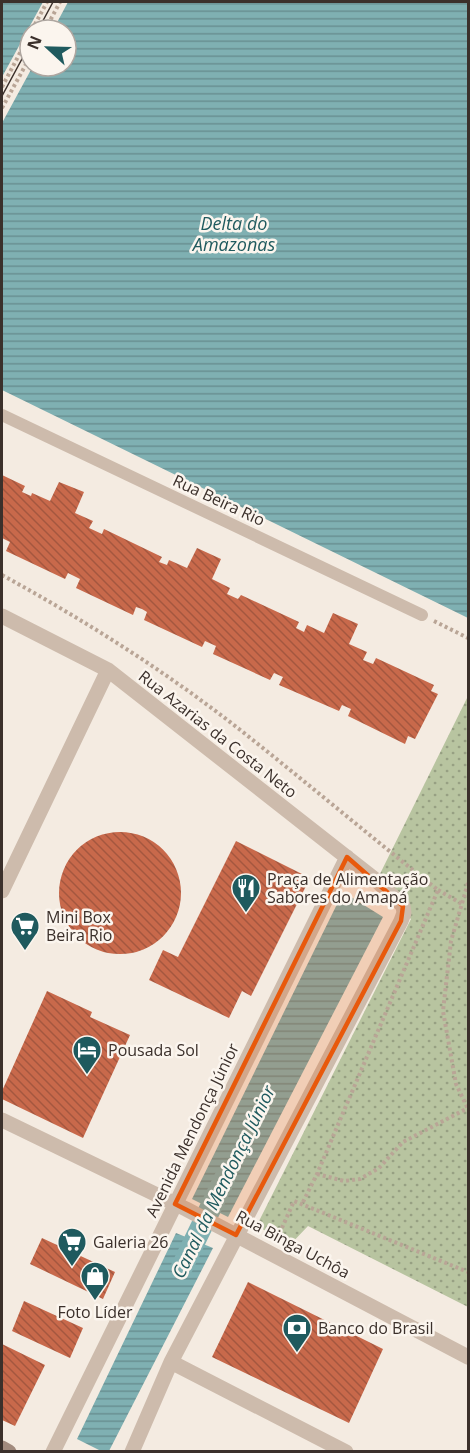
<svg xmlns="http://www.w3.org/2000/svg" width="470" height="1453" font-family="'Open Sans',sans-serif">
	<defs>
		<pattern id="green-dots" width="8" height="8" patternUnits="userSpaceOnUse" patternTransform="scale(1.5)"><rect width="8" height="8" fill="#b8c4a0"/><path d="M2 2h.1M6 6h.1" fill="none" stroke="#97a083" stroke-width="1.8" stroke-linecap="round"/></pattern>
		<pattern id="water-rules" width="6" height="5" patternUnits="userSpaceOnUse" patternTransform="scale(1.5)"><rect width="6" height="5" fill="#7fb0b2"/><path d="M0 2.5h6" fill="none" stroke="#699091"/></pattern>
		<pattern id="building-back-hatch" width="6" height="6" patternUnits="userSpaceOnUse" patternTransform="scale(1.5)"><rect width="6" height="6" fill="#c8694b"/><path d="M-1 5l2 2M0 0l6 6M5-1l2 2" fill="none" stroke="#a4573f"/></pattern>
	</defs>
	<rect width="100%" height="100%" fill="#f4ebe1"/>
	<path fill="url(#green-dots)" d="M468 696V1307L308 1226 288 1247 257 1225 411 919 374 886Z"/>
	<path fill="url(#water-rules)" fill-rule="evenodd" d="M2 2H468V618L2 390ZM30 30H66V66H30Z
		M343 892 383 917 228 1217 192 1199Z
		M176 1233 213 1248 109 1451H101L77 1439Z"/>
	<path fill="#f4ebe1" d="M43 2H68L53 30H30V66H33L2 123V77Z"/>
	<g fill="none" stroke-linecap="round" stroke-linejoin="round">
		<path stroke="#7fb0b2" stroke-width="22" d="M182 1267 224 1180"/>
	</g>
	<path fill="url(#building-back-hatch)" d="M2 475 25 486 22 492 31 496 32 493 50 501 59 482 84 492 75 513 93 521 89 528 102 534 104 529 162 557 159 562 167 565 169 560 187 568 197 548 221 559 212 579 230 588 227 594 238 599 241 595 299 622 296 628 304 632 307 625 324 633 333 613 358 624 349 644 367 652 363 660 373 664 376 658 434 685 431 691 438 694 415 739 408 736 405 744 348 716 351 709 342 705 339 711 279 685 283 677 274 673 270 680 213 654 216 646 205 641 202 647 144 620 147 612 142 609 136 607 133 615 76 588 80 579 68 573 65 579 6 551 10 542 2 538Z
		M59 893a61 61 0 1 1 122 0a61 61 0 1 1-122 0Z
		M236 841 310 878 251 996 242 991 229 1018 149 980 163 950 178 957Z
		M47 991 92 1012 90 1017 130 1035 83 1138 2 1099V1091Z
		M42 1238 115 1272 103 1299 30 1264Z
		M248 1282 383 1349 349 1423 212 1357Z
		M24 1301 83 1328 70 1358 12 1331Z
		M2 1344 45 1365 15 1426 2 1420Z"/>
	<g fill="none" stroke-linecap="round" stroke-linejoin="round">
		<path stroke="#b9a596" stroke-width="4" stroke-dasharray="3 3" stroke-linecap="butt" d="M32 30 47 2
			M45 30 60 2
			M2 87 30 34
			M2 108 30 57
			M2 575C84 620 165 671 239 729 306 782 371 837 438 890L317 1174 302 1204
			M434 621 468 638
			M468 883 451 941 443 1011 456 1084 468 1109
			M438 890 462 904
			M317 1174 344 1181 360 1179 379 1168 403 1142 468 1108
			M277 1239 294 1201 468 1272"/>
		<path stroke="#cdbbac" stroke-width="12" d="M2 415 422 615"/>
		<path stroke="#cdbbac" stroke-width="15" d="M2 616 108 670 377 881 403 906 404 913 401 921 171 1362 132 1452
			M2 891 108 670
			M2 1120 186 1209 468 1357
			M171 1362 346 1452
			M53 1452 347 857"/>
		<path stroke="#a18a7d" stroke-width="15" d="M2 1448 9 1452"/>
		<path stroke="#3b302b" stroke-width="1.5" d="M38 30 53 2
			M2 96 30 44"/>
	</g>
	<path fill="#e8590c" fill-opacity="0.2" stroke="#e8590c" stroke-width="4.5" stroke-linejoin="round" d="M347 857 403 906 401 921 236 1235 175 1204Z"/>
	<defs>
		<g id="restaurant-pin" transform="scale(1.5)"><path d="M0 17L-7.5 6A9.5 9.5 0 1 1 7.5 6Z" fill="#1f5a5e" stroke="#fbf5ee"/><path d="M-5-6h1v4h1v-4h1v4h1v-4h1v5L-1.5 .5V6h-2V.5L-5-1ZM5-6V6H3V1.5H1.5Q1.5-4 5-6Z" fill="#fff"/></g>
		<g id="supermarket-pin" transform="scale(1.5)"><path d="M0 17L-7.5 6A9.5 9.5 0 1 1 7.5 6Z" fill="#1f5a5e" stroke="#fbf5ee"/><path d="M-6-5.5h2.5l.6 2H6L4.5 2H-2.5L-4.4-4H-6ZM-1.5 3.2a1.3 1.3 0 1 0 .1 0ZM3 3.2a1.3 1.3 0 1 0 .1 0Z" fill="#fff"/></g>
		<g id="hotel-pin" transform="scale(1.5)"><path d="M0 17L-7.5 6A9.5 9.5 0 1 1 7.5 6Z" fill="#1f5a5e" stroke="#fbf5ee"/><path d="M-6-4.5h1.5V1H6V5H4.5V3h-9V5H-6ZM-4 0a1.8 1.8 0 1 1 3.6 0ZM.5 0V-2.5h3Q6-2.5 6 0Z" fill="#fff"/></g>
		<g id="shop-pin" transform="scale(1.5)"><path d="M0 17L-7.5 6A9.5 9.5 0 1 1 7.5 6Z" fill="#1f5a5e" stroke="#fbf5ee"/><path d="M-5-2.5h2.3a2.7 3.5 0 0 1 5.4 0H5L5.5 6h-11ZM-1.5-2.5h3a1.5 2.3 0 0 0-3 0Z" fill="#fff"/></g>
		<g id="bank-pin" transform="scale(1.5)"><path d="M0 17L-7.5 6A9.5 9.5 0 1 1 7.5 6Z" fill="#1f5a5e" stroke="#fbf5ee"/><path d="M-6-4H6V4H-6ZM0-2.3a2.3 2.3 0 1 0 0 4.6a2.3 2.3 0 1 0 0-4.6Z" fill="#fff"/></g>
	</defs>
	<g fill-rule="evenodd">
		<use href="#restaurant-pin" x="246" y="888"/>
		<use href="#supermarket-pin" x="25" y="926"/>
		<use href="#hotel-pin" x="87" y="1050"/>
		<use href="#supermarket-pin" x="72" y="1242"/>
		<use href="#shop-pin" x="95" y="1276"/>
		<use href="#bank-pin" x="297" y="1328"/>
	</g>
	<g text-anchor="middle" stroke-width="5" stroke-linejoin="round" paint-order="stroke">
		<g font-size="16" fill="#3b302b" stroke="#fbf5ee">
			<text transform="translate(219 500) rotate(25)" y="6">Rua Beira Rio</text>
			<text transform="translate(218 734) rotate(38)" y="6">Rua Azarias da Costa Neto</text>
			<text transform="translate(192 1130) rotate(-64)" y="6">Avenida Mendonça Júnior</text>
			<text transform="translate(293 1244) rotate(28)" y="6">Rua Binga Uchôa</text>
		</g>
		<g font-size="16" fill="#3b302b" stroke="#fbf5ee" text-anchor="start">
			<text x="267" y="885">Praça de Alimentação<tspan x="267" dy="18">Sabores do Amapá</tspan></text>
			<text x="46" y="923">Mini Box<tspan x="46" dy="18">Beira Rio</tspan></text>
			<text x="108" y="1056">Pousada Sol</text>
			<text x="93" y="1248">Galeria 26</text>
			<text x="95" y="1318" text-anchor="middle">Foto Líder</text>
			<text x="318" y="1334">Banco do Brasil</text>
		</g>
		<g font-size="18" font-style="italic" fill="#1f5a5e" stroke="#fbf5ee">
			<text x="234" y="230">Delta do<tspan x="234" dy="21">Amazonas</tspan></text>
			<text transform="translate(224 1182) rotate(-64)" y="6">Canal da Mendonça Júnior</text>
		</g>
	</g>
	<rect width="470" height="1453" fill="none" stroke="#3b302b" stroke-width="6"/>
	<g transform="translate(48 48) rotate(292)"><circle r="28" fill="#fbf5ee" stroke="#aea6a0" stroke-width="1.5"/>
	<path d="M0-4.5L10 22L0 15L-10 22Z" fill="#1f5a5e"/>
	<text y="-9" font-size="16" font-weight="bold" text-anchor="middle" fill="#3b302b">N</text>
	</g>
</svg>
